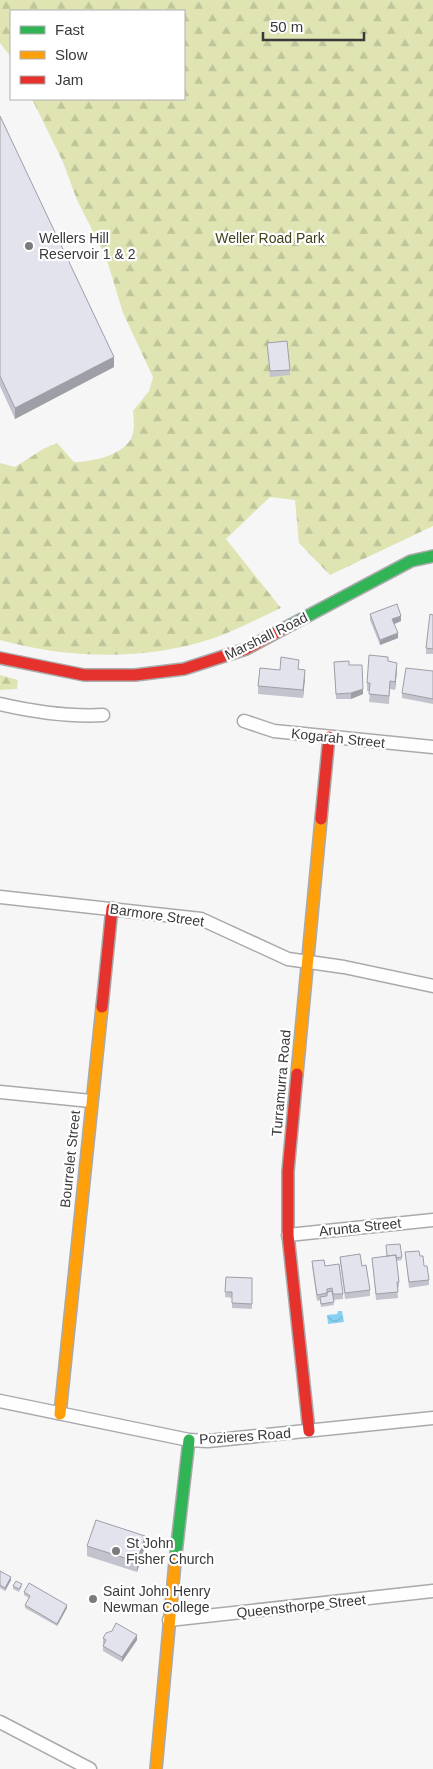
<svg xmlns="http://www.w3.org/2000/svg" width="433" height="1769" font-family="Arial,sans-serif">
	<defs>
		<pattern id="forest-firs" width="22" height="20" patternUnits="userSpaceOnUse" patternTransform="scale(1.25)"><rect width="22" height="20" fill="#dfe4b2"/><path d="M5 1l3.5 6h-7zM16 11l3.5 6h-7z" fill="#c0c49a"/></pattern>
		<pattern id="water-waves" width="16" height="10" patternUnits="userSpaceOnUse" patternTransform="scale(1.25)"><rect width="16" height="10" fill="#87d2f3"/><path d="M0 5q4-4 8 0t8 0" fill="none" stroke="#75b5d1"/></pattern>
	</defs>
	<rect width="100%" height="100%" fill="#f6f6f7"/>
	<path fill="url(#forest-firs)" d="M0 0H433V526L330 575 299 543 295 500 270 497 226 539 281 608C259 618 237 630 214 638 146 661 68 659 0 640V463L15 467 43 449 57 443 74 462C91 462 121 456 131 439 135 431 134 420 133 411L149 391 153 377 123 313 106 257 77 200 63 162 32 99H184V11H11V57L0 43Z
		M0 675 18 680 17 689 0 690Z"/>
	<path fill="url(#water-waves)" d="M338 1311H342L344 1322 328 1324 327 1315 337 1314Z"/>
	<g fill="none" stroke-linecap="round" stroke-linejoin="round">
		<g stroke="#aaaaab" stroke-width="15">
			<path id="street" d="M0 704C35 712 67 717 103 715
				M244 721 274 731 433 747
				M0 897 201 919 288 959 344 967 433 986
				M0 1092 91 1101
				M288 1235 433 1220
				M0 1401 189 1440 208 1441 433 1418
				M169 1620 433 1591
				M0 1722 90 1769"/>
		</g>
		<g stroke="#aaaaab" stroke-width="14">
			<path id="fast" d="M285 628 411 561 433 556
				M175 1562 189 1440"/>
		</g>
		<g stroke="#aaaaab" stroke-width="14">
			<path id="slow" d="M297 1074 321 819
				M60 1414 102 1007
				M156 1769 175 1562"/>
		</g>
		<g stroke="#aaaaab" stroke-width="14">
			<path id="jam" d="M0 658 84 675H135L184 669 246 649 285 628
				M321 819 329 737
				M102 1007 112 908
				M297 1074 288 1171V1235L309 1431"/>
		</g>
		<use href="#street" stroke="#fefefe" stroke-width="12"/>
		<use href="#fast" stroke="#30b455" stroke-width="11"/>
		<use href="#slow" stroke="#ff9f0a" stroke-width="11"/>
		<use href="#jam" stroke="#e5322d" stroke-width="11"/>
	</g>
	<path fill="#c2c3cc" d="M0 116 114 367 15 419 0 386Z
		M267 343 290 370V375L270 377Z
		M370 614 401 621 394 624 398 638 380 645 370 620Z
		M433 615V654H426V648Z
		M388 661 397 670 395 690 390 689 389 704 369 702 370 691H367V683Z
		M334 662 363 694 351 699H336Z
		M299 669 305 678 303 698 258 694V686L280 670Z
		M433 671V704L402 698V693Z
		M400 1244 402 1260 396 1261 399 1282V1287H397L398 1298 376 1300 372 1258 387 1256Z
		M405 1252 420 1256 424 1266 429 1280V1285L409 1288Z
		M340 1257 362 1266 370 1290V1296L345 1299 340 1262Z
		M312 1261 325 1266 343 1294V1299L333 1300 334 1305 321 1307 320 1300 317 1301 312 1266Z
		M226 1277 252 1278V1309L232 1308V1298L225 1297Z
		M87 1546H145L137 1572 87 1556Z
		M0 1571 11 1580 5 1591 0 1588Z
		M13 1586H22L19 1592 13 1589Z
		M24 1592 67 1608 57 1626 25 1608V1605L29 1598 24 1595Z
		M103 1638 137 1640 122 1662 103 1651V1646L104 1644H103Z"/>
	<path fill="#9e9fa6" d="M114 357V367L15 419V408Z
		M401 616V621L392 625V619Z
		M398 633V638L380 645V640Z
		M397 663V670L395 690V682Z
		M305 670V678L303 698V690Z
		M363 689V694L351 699V693Z
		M145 1536V1546L137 1572V1562Z
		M11 1577V1580L5 1591V1588Z
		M67 1605V1608L57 1626V1624Z
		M137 1635V1640L122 1662V1657Z"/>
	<path fill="#e2e3ed" stroke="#9e9fa6" d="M0 116 114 357 15 408 0 376Z
		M287 341 290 370 270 371 267 343Z
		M397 604 401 616 392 619 398 633 380 640 370 614Z
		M430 614 433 615V649L426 648Z
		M369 655 388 657V661L397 663 395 682 390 681 389 696 369 694 370 683H367Z
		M281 657 299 660 298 669 305 670 303 690 258 686 260 668 280 670Z
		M349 661V665H362L363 689 351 693 336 694 334 662Z
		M406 668 433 671V699L402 693Z
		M400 1244 402 1257 396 1258V1255L387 1256 386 1245Z
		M419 1251 420 1256H423L424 1266H427L429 1280 409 1282 405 1252Z
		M360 1254 362 1266 366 1265 370 1290 345 1293 340 1257Z
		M396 1255 399 1282H397L398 1292 376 1294 372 1258Z
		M324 1260 325 1266 339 1264 343 1294H333L332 1288 327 1289V1293L317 1295 312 1261Z
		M226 1277 252 1278V1304L232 1303V1292H225Z
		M332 1291 334 1302 321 1304 320 1297 327 1296V1292Z
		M96 1520 145 1536 137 1562 87 1546Z
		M0 1571 11 1577 5 1588 0 1585Z
		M16 1581 22 1584 19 1589 13 1586Z
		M29 1583 67 1605 57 1624 25 1605 30 1596 24 1592Z
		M116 1623 137 1635 122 1657 103 1646 106 1640 103 1638 106 1633 112 1631Z"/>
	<g fill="#7b7b7d" stroke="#fff" stroke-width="2">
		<circle cx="29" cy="246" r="5"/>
		<circle cx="116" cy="1551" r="5"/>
		<circle cx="93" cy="1599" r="5"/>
	</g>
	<g text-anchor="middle" stroke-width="4.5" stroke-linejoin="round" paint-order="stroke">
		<g font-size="14" fill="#39393b" stroke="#fff" text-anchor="start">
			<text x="39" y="243">Wellers Hill<tspan x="39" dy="16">Reservoir 1 &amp; 2</tspan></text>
			<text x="126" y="1548">St John<tspan x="126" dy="16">Fisher Church</tspan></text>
			<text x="103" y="1596">Saint John Henry<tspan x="103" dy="16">Newman College</tspan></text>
		</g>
		<g font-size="14" fill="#40431b" stroke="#fff">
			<text x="270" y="243">Weller Road Park</text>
		</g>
		<g font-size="14" fill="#39393b" stroke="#fff">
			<text transform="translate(266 636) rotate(-26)" y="5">Marshall Road</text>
			<text transform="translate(338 738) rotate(6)" y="5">Kogarah Street</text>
			<text transform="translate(157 915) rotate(8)" y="5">Barmore Street</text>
			<text transform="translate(281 1083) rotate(-85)" y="5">Turramurra Road</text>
			<text transform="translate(70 1159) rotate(-84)" y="5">Bourrelet Street</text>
			<text transform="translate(360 1227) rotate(-6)" y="5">Arunta Street</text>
			<text transform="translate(245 1436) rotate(-4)" y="5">Pozieres Road</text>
			<text transform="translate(301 1606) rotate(-6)" y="5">Queensthorpe Street</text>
		</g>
	</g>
	<rect x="10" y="10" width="175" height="90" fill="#ffffff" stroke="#b0b0b1"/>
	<rect x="20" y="26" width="25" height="8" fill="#30b455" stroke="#b0b0b1"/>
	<text x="55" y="35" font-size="15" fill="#39393b">Fast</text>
	<rect x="20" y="51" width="25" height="8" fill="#ff9f0a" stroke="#b0b0b1"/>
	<text x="55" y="60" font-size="15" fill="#39393b">Slow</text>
	<rect x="20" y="76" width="25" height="8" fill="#e5322d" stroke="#b0b0b1"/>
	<text x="55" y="85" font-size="15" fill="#39393b">Jam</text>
	<path d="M263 32v8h101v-8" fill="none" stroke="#39393b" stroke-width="2.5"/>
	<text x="270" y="32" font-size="15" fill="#39393b" stroke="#ffffff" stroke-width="4" paint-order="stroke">50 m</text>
</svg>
